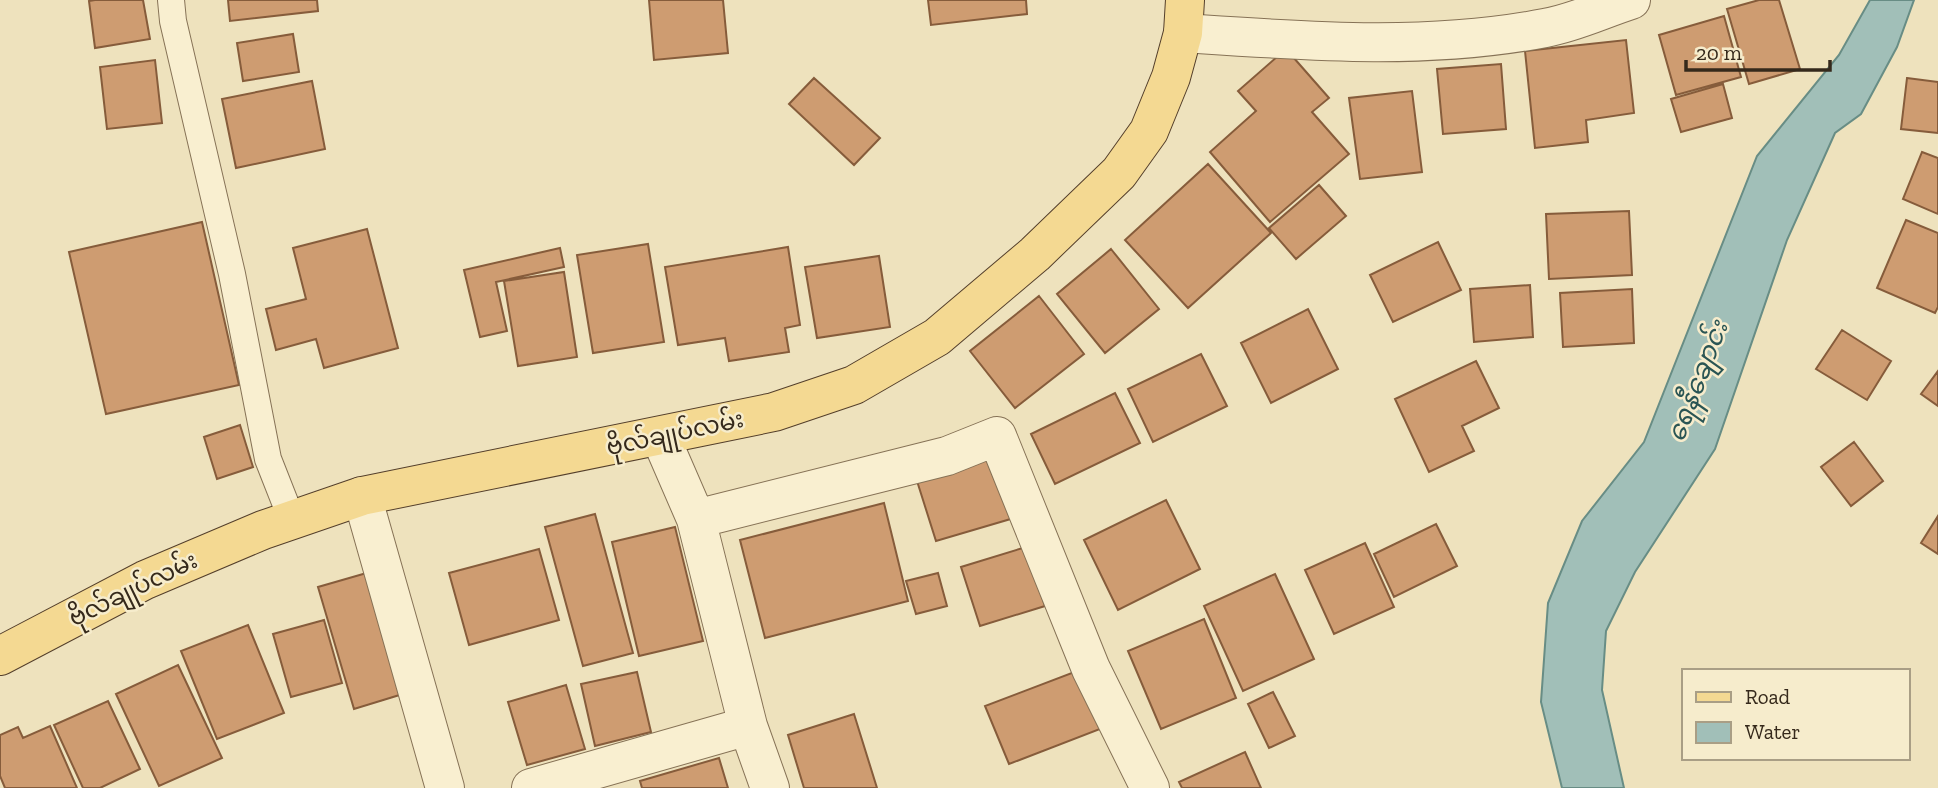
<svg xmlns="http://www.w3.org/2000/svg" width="1938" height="788" font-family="'Zilla Slab','Noto Sans Myanmar',serif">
	<rect width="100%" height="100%" fill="#eee2bd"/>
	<path fill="#a1bfb8" stroke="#688d85" stroke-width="2" d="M1870 0H1914L1897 47 1861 114 1835 133 1787 240 1715 449 1635 572 1606 631 1602 690 1624 788H1562L1541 702 1548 603 1582 521 1644 442 1757 156 1839 55Z"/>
	<path fill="#ce9c71" stroke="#865c3b" stroke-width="2" d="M95 0H143L150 39 95 48 89 1Z
		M228 0H317L318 11 230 21Z
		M649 0H723L728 53 654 60Z
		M928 0H1026L1027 14 931 25Z
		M1759 0H1779L1800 69 1749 84 1727 9Z
		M1724 16 1741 77 1676 95 1659 35Z
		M293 34 299 72 243 81 237 43Z
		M1626 40 1634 113 1586 120 1588 142 1535 148 1525 51Z
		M1286 49 1329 98 1312 112 1349 154 1270 222 1210 152 1256 111 1238 91Z
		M155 60 162 123 107 129 100 67Z
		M1501 64 1506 129 1443 134 1437 69Z
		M814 78 880 138 854 165 789 104Z
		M1907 78 1938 82V133L1901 129Z
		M312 81 325 149 236 168 222 99Z
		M1723 84 1732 118 1681 132 1671 99Z
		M1412 91 1422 172 1360 179 1349 98Z
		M1922 152 1938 158V214L1903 199Z
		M1208 164 1271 233 1188 308 1125 240Z
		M1319 185 1346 216 1296 259 1269 228Z
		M1629 211 1632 275 1549 279 1546 214Z
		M1906 220 1938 233V307L1935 313 1877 288Z
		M202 222 239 385 106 414 69 252Z
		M367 229 398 348 324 368 316 339 276 350 266 309 306 299 293 248Z
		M1438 242 1461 290 1393 322 1370 275Z
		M648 244 664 342 593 353 577 255Z
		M788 247 800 325 785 328 789 352 729 361 725 338 678 345 665 267Z
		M560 248 564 267 496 282 507 331 480 337 464 270Z
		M1111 249 1159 309 1105 353 1057 294Z
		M879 256 890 327 817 338 805 267Z
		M564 272 577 357 518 366 504 281Z
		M1530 285 1533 337 1474 342 1470 289Z
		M1632 289 1634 343 1563 347 1560 293Z
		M1039 296 1084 354 1015 408 970 351Z
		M1308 309 1338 369 1271 403 1241 343Z
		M1842 330 1891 361 1867 400 1816 369Z
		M1201 354 1227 406 1153 442 1128 389Z
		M1476 361 1499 408 1462 426 1474 451 1429 472 1395 399Z
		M1938 371V406L1921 394Z
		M1115 393 1140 443 1055 484 1031 434Z
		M240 425 253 467 217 479 204 437Z
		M1854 442 1883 481 1851 506 1821 467Z
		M996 457 1014 518 936 541 917 481Z
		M1166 500 1200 569 1118 610 1084 540Z
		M884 503 908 601 765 638 740 540Z
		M595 514 633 653 583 666 545 527Z
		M1938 516V554L1921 543Z
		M1436 524 1457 566 1394 597 1374 554Z
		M675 527 703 641 639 656 612 542Z
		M1365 543 1394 607 1334 634 1305 570Z
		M1026 547 1045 606 980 626 961 567Z
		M539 549 559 620 469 645 449 573Z
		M370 572 406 693 354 709 318 587Z
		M938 573 947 606 916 614 906 581Z
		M1275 574 1314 659 1243 691 1204 606Z
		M1204 619 1236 698 1161 729 1128 651Z
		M324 620 342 683 291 697 273 634Z
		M248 625 284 713 217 739 181 651Z
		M178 665 222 758 159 786 116 694Z
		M1077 671 1100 729 1009 764 985 706Z
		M637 672 651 732 595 746 581 684Z
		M566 685 585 749 527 765 508 702Z
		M1273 692 1295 736 1269 748 1248 704Z
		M108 701 140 769 100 788H83L54 725Z
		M854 714 877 788H804L788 735Z
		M50 726 77 788H5L0 776V735L18 727 23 738Z
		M1245 752 1261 788H1182L1179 782Z
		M719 758 728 788H642L640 781Z"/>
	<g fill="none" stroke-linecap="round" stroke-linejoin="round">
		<g stroke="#867256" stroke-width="28">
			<path id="lane" d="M171 0 173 21 232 274 268 459 292 520"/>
		</g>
		<g stroke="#867256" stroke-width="40">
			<path id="street" d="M1183 33C1303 41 1426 51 1545 28 1574 23 1603 9 1631 0
				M660 436 696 519 748 726 770 788
				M362 496 445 788
				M696 519 947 456 997 436 1091 669 1150 788
				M531 788 748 726"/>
		</g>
		<g stroke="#543f2b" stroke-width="40">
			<path id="primary" d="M0 656 145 580 263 530 362 496 774 412 854 385 937 337 1035 254 1119 173 1149 131 1171 77 1183 33 1185 0"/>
		</g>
		<use href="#lane" stroke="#f9efd0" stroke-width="26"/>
		<use href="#street" stroke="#f9efd0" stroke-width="38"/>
		<use href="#primary" stroke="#f4d992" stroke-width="38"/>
	</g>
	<g text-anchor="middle" stroke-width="5" stroke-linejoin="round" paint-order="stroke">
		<g font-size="24" fill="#35291b" stroke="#f6eccc">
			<text transform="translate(675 433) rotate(-12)" y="8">ဗိုလ်‌ချုပ်‌လမ်း</text>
			<text transform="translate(133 589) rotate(-26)" y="8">ဗိုလ်‌ချုပ်‌လမ်း</text>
		</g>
		<g font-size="26" font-style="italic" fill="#2a5554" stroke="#f6eccc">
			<text transform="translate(1697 381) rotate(-69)" y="9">ရေနီချောင်း</text>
		</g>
	</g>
	<rect x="1682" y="669" width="228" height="91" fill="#f6eccc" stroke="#a99e85" stroke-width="2"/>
	<rect x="1696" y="692" width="35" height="10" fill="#f4d992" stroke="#a99e85" stroke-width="2"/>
	<text x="1745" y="704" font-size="21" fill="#35291b">Road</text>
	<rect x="1696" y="722" width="35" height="21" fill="#a1bfb8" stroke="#a99e85" stroke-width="2"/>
	<text x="1745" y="739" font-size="21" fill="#35291b">Water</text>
	<path d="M1686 60v10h144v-10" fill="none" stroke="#35291b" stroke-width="3.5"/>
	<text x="1696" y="60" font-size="21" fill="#35291b" stroke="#f6eccc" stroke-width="5" paint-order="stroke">20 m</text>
</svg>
